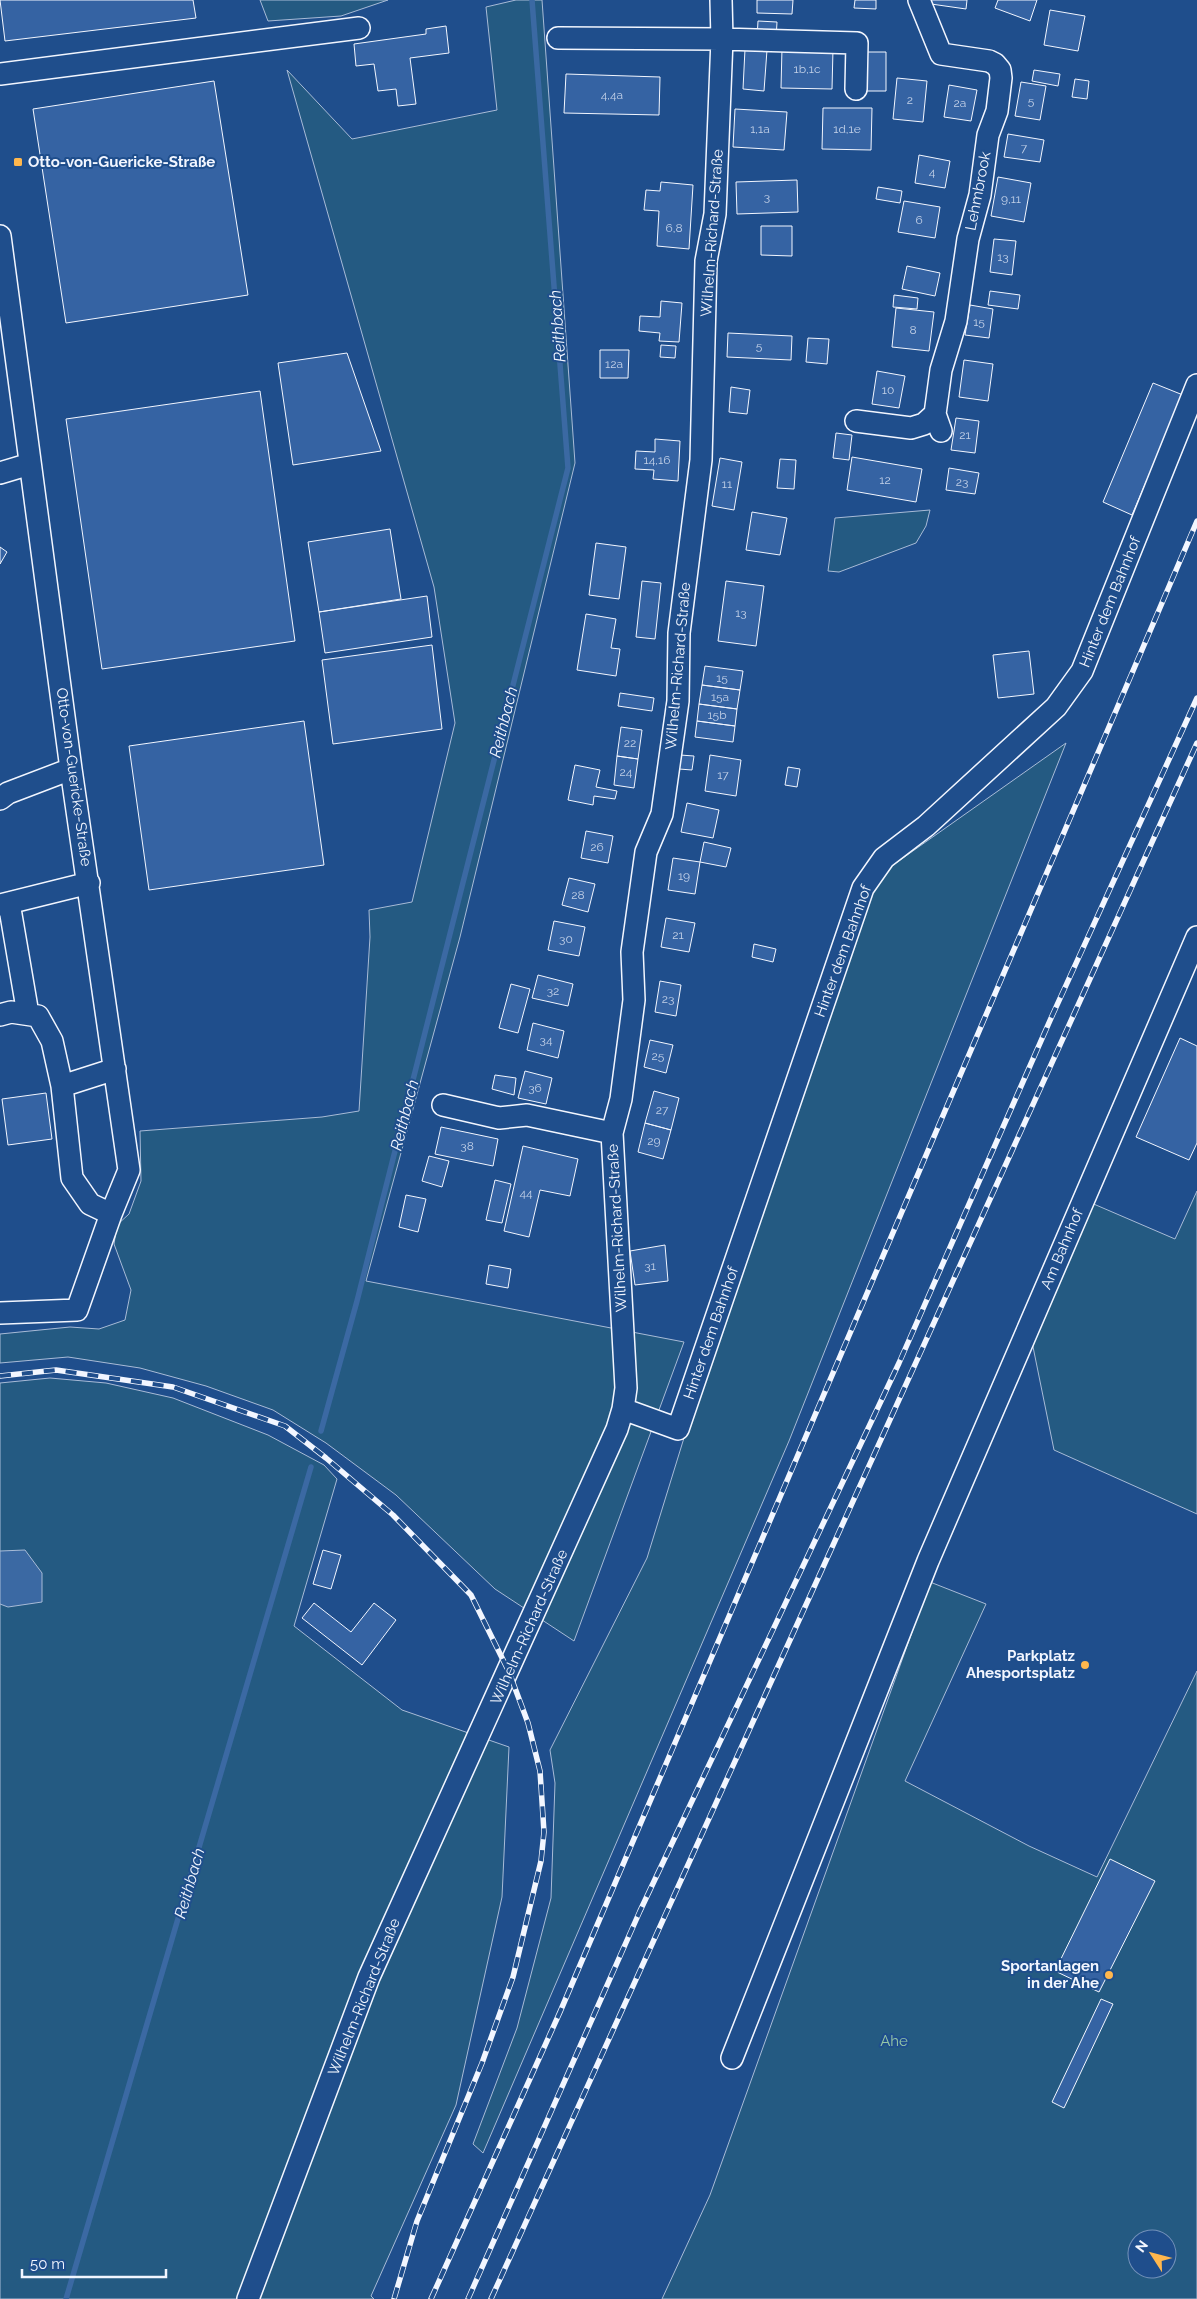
<svg xmlns="http://www.w3.org/2000/svg" width="1197" height="2299" font-family="Raleway,sans-serif">
	<rect width="100%" height="100%" fill="#1f4e8c"/>
	<path fill="#245a82" stroke="#a8bbd7" fill-rule="evenodd" d="M260 0H388L341 16 268 21Z
		M516 0H542L575 463 460 937 366 1281 684 1342 574 1641 495 1589 396 1495 326 1443 273 1410 206 1386 140 1368 68 1357 0 1363V1334L70 1327 99 1329 125 1320 131 1290 114 1244 117 1225 129 1214 141 1181 140 1131 322 1117 359 1111 370 937 369 910 412 902 455 723 434 587 287 70 352 139 497 110 486 7Z
		M930 510 926 526 916 543 839 572 828 571 835 518Z
		M1066 743 789 1441 483 2153 473 2144 517 2028 551 1898 555 1783 550 1750 647 1558 712 1347 876 877Z
		M1197 1191V1514L1054 1450 1031 1337 1089 1202 1175 1239Z
		M50 1378 106 1383 173 1398 268 1435 324 1465 337 1479 294 1626 402 1710 509 1747 502 1897 456 2105 371 2296 374 2299H0V1383Z
		M930 1582 986 1604 905 1781 1029 1846 1097 1877 1197 1671V2299H662L710 2195ZM1137 2239H1167V2269H1137Z"/>
	<path fill="#3b69a3" stroke="#a8bbd7" d="M25 1550 42 1573V1602L8 1607 0 1604V1551Z"/>
	<g fill="none" stroke-linecap="round" stroke-linejoin="round">
		<path stroke="#3b69a3" stroke-width="5.5" d="M321 1431 357 1301 568 468 532 0
			M66 2299 311 1467"/>
	</g>
	<path fill="#3563a3" stroke="#f2f6ff" d="M0 0H193L196 18 5 41Z
		M757 0H793L792 14 757 13Z
		M855 0H876V9L854 8Z
		M931 0H967L966 9 931 4Z
		M998 0H1037L1030 21 995 8Z
		M1050 10 1085 16 1078 51 1044 45Z
		M758 21 777 22 776 39 757 38Z
		M446 26 449 53 410 58 416 104 398 106 396 89 378 91 374 64 356 66 354 44 426 34V29Z
		M782 48 833 49 832 89 781 88Z
		M745 49 767 50 764 91 743 89Z
		M866 52H886V91H865Z
		M1034 70 1060 74 1058 86 1032 81Z
		M566 74 660 77 659 115 564 113Z
		M897 78 927 81 923 122 893 119Z
		M1075 79 1089 81 1087 99 1072 97Z
		M214 81 248 295 66 323 33 109Z
		M1021 82 1046 86 1040 120 1015 116Z
		M949 85 977 90 971 121 944 117Z
		M823 108H872L871 150 822 149Z
		M735 109 787 112 784 150 733 147Z
		M1008 134 1044 140 1040 162 1004 157Z
		M919 155 950 161 945 188 915 183Z
		M998 177 1031 183 1024 222 991 216Z
		M797 180 798 212 737 214 736 182Z
		M661 182 693 185 689 249 657 246 659 211 644 210 646 190 660 191Z
		M878 187 902 191 900 203 876 199Z
		M904 201 940 207 935 238 898 232Z
		M761 226H792V256L761 255Z
		M994 239 1016 241 1012 275 990 272Z
		M907 266 940 273 935 296 902 289Z
		M990 291 1020 295 1018 309 988 305Z
		M894 295 918 298 917 309 893 307Z
		M661 301 682 303 679 342 659 341 660 333 639 331 640 316 660 317Z
		M970 305 993 309 989 338 965 335Z
		M896 308 934 312 929 351 892 347Z
		M728 333 792 336 791 360 727 357Z
		M808 338 829 339 827 364 806 362Z
		M661 345 676 346 675 358 660 357Z
		M600 350H629L628 378H600Z
		M347 353 381 451 293 465 278 363Z
		M964 360 993 364 988 401 959 397Z
		M877 371 905 376 899 408 872 404Z
		M1153 383 1183 395 1132 515 1103 502Z
		M731 387 750 390 747 414 729 412Z
		M260 391 295 641 102 669 66 419Z
		M956 418 979 421 975 453 951 450Z
		M836 433 852 435 849 460 833 458Z
		M655 439 680 441 678 481 653 479 654 470 635 469 636 451 655 452Z
		M852 457 922 469 916 502 847 490Z
		M720 458 742 462 734 510 712 506Z
		M780 459 796 460 794 489 777 488Z
		M949 468 979 473 975 494 946 490Z
		M752 512 787 518 780 555 746 550Z
		M390 529 401 599 319 612 308 542Z
		M596 543 626 547 619 599 589 595Z
		M0 547 7 552 0 564Z
		M642 581 661 583 655 639 636 637Z
		M726 581 764 586 756 646 718 641Z
		M427 596 432 637 325 653 319 612Z
		M586 614 616 619 611 648 620 649 616 676 577 670Z
		M432 645 442 729 333 744 322 660Z
		M1029 651 1034 694 998 698 993 655Z
		M705 666 743 671 740 690 702 685Z
		M702 685 740 690 737 709 699 704Z
		M620 693 654 698 652 711 618 706Z
		M699 704 737 709 735 726 697 721Z
		M304 721 324 865 149 890 129 746Z
		M697 721 735 726 733 742 695 737Z
		M621 727 642 730 638 759 617 756Z
		M680 755 694 756 692 770 679 769Z
		M710 755 741 760 736 796 705 791Z
		M617 756 638 759 634 788 614 785Z
		M575 765 600 770 596 787 617 791 615 799 594 796 593 805 568 800Z
		M788 767 800 769 797 787 785 785Z
		M687 803 719 810 713 838 681 832Z
		M586 831 613 836 608 863 581 858Z
		M704 842 731 848 726 867 700 862Z
		M673 858 700 862 695 894 668 890Z
		M569 878 595 884 588 912 562 905Z
		M666 918 695 923 689 952 661 947Z
		M554 921 585 927 579 956 548 950Z
		M754 944 776 949 773 962 752 957Z
		M538 975 573 984 568 1006 532 998Z
		M660 981 681 985 676 1016 655 1012Z
		M511 984 530 989 518 1033 499 1028Z
		M533 1023 564 1031 558 1058 527 1050Z
		M1180 1038 1197 1046V1143L1189 1160 1136 1137Z
		M650 1040 673 1045 666 1073 644 1067Z
		M525 1071 552 1078 546 1104 518 1098Z
		M495 1075 516 1078 514 1095 492 1089Z
		M654 1091 679 1098 671 1130 645 1123Z
		M46 1093 52 1139 8 1145 2 1099Z
		M645 1123 671 1130 663 1159 638 1152Z
		M441 1127 498 1139 493 1166 435 1154Z
		M523 1146 578 1159 570 1196 540 1190 529 1237 504 1231Z
		M429 1156 449 1161 442 1187 422 1181Z
		M495 1180 511 1184 502 1223 486 1220Z
		M406 1195 426 1199 418 1232 399 1227Z
		M665 1245 668 1281 635 1285 630 1251Z
		M489 1265 511 1269 508 1288 486 1284Z
		M323 1550 341 1555 331 1589 313 1584Z
		M314 1603 351 1632 374 1603 396 1620 362 1665 302 1618Z
		M1110 1859 1155 1881 1099 1992 1055 1971Z
		M1101 1999 1113 2004 1064 2108 1052 2102Z"/>
	<g fill="none" stroke-linecap="round" stroke-linejoin="round">
		<g stroke="#f2f6ff" stroke-width="24">
			<path id="minor" d="M919 0 941 54 989 61 995 64 1000 70 1001 78 997 111 988 135 980 195 968 239 956 321 941 370 935 414 941 431
				M558 38 722 39 857 43 856 89
				M0 74 359 28
				M0 236 71 769 129 1170 111 1214 77 1310 0 1313
				M856 421 911 428 924 424 935 414
				M0 473 30 464
				M0 799 8 793 71 769
				M9 903 28 1014
				M0 905 89 883
				M0 1015 11 1012 38 1016 52 1041 62 1086 115 1069
				M62 1086 72 1178 90 1204 111 1214
				M443 1105 499 1118 527 1115 612 1133
				M623 1409 678 1429 863 888 884 858 926 826 1056 707 1082 671 1197 385
				M732 2058 928 1561 1197 937
				M248 2299 369 1977 617 1429 623 1409 626 1388 612 1133 621 1099 634 1000 632 952 646 852 662 814 678 701 679 633 701 460 706 261 715 214 722 39 721 0"/>
		</g>
		<use href="#minor" stroke="#1f4e8c" stroke-width="21"/>
		<g stroke="#f2f6ff" stroke-width="5.5">
			<path id="rail" d="M0 1376 56 1370 173 1387 285 1426 326 1458 393 1515 471 1595 509 1672 528 1723 540 1771 544 1832 541 1861 513 1977 482 2063 417 2221 394 2299
				M431 2299 560 2012 1197 521
				M468 2299 640 1911 899 1363 1052 1016 1197 698
				M491 2299 1197 743"/>
		</g>
		<use href="#rail" stroke="#1f4e8c" stroke-width="4" stroke-dasharray="11" stroke-linecap="butt"/>
	</g>
	<g fill="#ffb74d" stroke="#1f4e8c" stroke-width="2">
		<rect x="13" y="157" width="10" height="10" rx="2.5"/>
		<circle cx="1085" cy="1665" r="5"/>
		<circle cx="1109" cy="1975" r="5"/>
	</g>
	<g text-anchor="middle" stroke-width="4" stroke-linejoin="round" paint-order="stroke">
		<g font-size="12" fill="#c3d1e8">
			<text x="807" y="73">1b,1c</text>
			<text x="612" y="99">4,4a</text>
			<text x="910" y="104">2</text>
			<text x="1031" y="105">5</text>
			<text x="960" y="107">2a</text>
			<text x="760" y="133">1,1a</text>
			<text x="847" y="133">1d,1e</text>
			<text x="1024" y="152">7</text>
			<text x="932" y="176">4</text>
			<text x="767" y="201">3</text>
			<text x="1011" y="203">9,11</text>
			<text x="919" y="224">6</text>
			<text x="674" y="232">6,8</text>
			<text x="1003" y="261">13</text>
			<text x="979" y="326">15</text>
			<text x="913" y="334">8</text>
			<text x="759" y="350">5</text>
			<text x="614" y="368">12a</text>
			<text x="888" y="394">10</text>
			<text x="965" y="439">21</text>
			<text x="657" y="464">14,16</text>
			<text x="885" y="484">12</text>
			<text x="962" y="486">23</text>
			<text x="727" y="488">11</text>
			<text x="741" y="617">13</text>
			<text x="722" y="682">15</text>
			<text x="720" y="701">15a</text>
			<text x="717" y="719">15b</text>
			<text x="630" y="747">22</text>
			<text x="626" y="776">24</text>
			<text x="723" y="779">17</text>
			<text x="597" y="851">26</text>
			<text x="684" y="880">19</text>
			<text x="578" y="899">28</text>
			<text x="678" y="939">21</text>
			<text x="566" y="943">30</text>
			<text x="553" y="995">32</text>
			<text x="668" y="1003">23</text>
			<text x="546" y="1044">34</text>
			<text x="658" y="1060">25</text>
			<text x="535" y="1092">36</text>
			<text x="662" y="1114">27</text>
			<text x="654" y="1145">29</text>
			<text x="467" y="1150">38</text>
			<text x="526" y="1197">44</text>
			<text x="650" y="1270">31</text>
		</g>
		<g font-size="15" font-weight="bold" fill="#f2f6ff" stroke="#1f4e8c" text-anchor="end">
			<text x="28" y="167" text-anchor="start">Otto-von-Guericke-Straße</text>
			<text x="1075" y="1661">Parkplatz<tspan x="1075" dy="17">Ahesportsplatz</tspan></text>
			<text x="1099" y="1971">Sportanlagen<tspan x="1099" dy="17">in der Ahe</tspan></text>
		</g>
		<g font-size="15" fill="#f2f6ff" stroke="#1f4e8c">
			<text transform="translate(978 191) rotate(-79)" y="5">Lehmbrook</text>
			<text transform="translate(712 233) rotate(-86)" y="5">Wilhelm-Richard-Straße</text>
			<text transform="translate(1110 602) rotate(-68)" y="5">Hinter dem Bahnhof</text>
			<text transform="translate(678 666) rotate(-85)" y="5">Wilhelm-Richard-Straße</text>
			<text transform="translate(74 777) rotate(82)" y="5">Otto-von-Guericke-Straße</text>
			<text transform="translate(843 951) rotate(-70)" y="5">Hinter dem Bahnhof</text>
			<text transform="translate(617 1228) rotate(-93)" y="5">Wilhelm-Richard-Straße</text>
			<text transform="translate(1062 1249) rotate(-67)" y="5">Am Bahnhof</text>
			<text transform="translate(711 1333) rotate(-71)" y="5">Hinter dem Bahnhof</text>
			<text transform="translate(529 1627) rotate(-66)" y="5">Wilhelm-Richard-Straße</text>
			<text transform="translate(364 1997) rotate(-68)" y="5">Wilhelm-Richard-Straße</text>
		</g>
		<g font-size="15" fill="#97c8a6" stroke="#1f4e8c">
			<text x="894" y="2046">Ahe</text>
		</g>
		<g font-size="16" font-style="italic" fill="#f2f6ff" stroke="#1f4e8c">
			<text transform="translate(557 326) rotate(-94)" y="6">Reithbach</text>
			<text transform="translate(503 722) rotate(-76)" y="6">Reithbach</text>
			<text transform="translate(404 1115) rotate(-76)" y="6">Reithbach</text>
			<text transform="translate(189 1883) rotate(-74)" y="6">Reithbach</text>
		</g>
	</g>
	<g transform="translate(1152 2254) rotate(306)"><circle r="24" fill="#1f4e8c" stroke="#7391ba"/>
	<path d="M0-4L9 19L0 12L-9 19Z" fill="#ffb74d"/>
	<text y="-8" font-size="14" font-weight="bold" text-anchor="middle" fill="#f2f6ff">N</text>
	</g>
	<path d="M22 2269v8h144v-8" fill="none" stroke="#f2f6ff" stroke-width="2.5"/>
	<text x="30" y="2269" font-size="15" fill="#f2f6ff" stroke="#1f4e8c" stroke-width="4" paint-order="stroke">50 m</text>
</svg>
